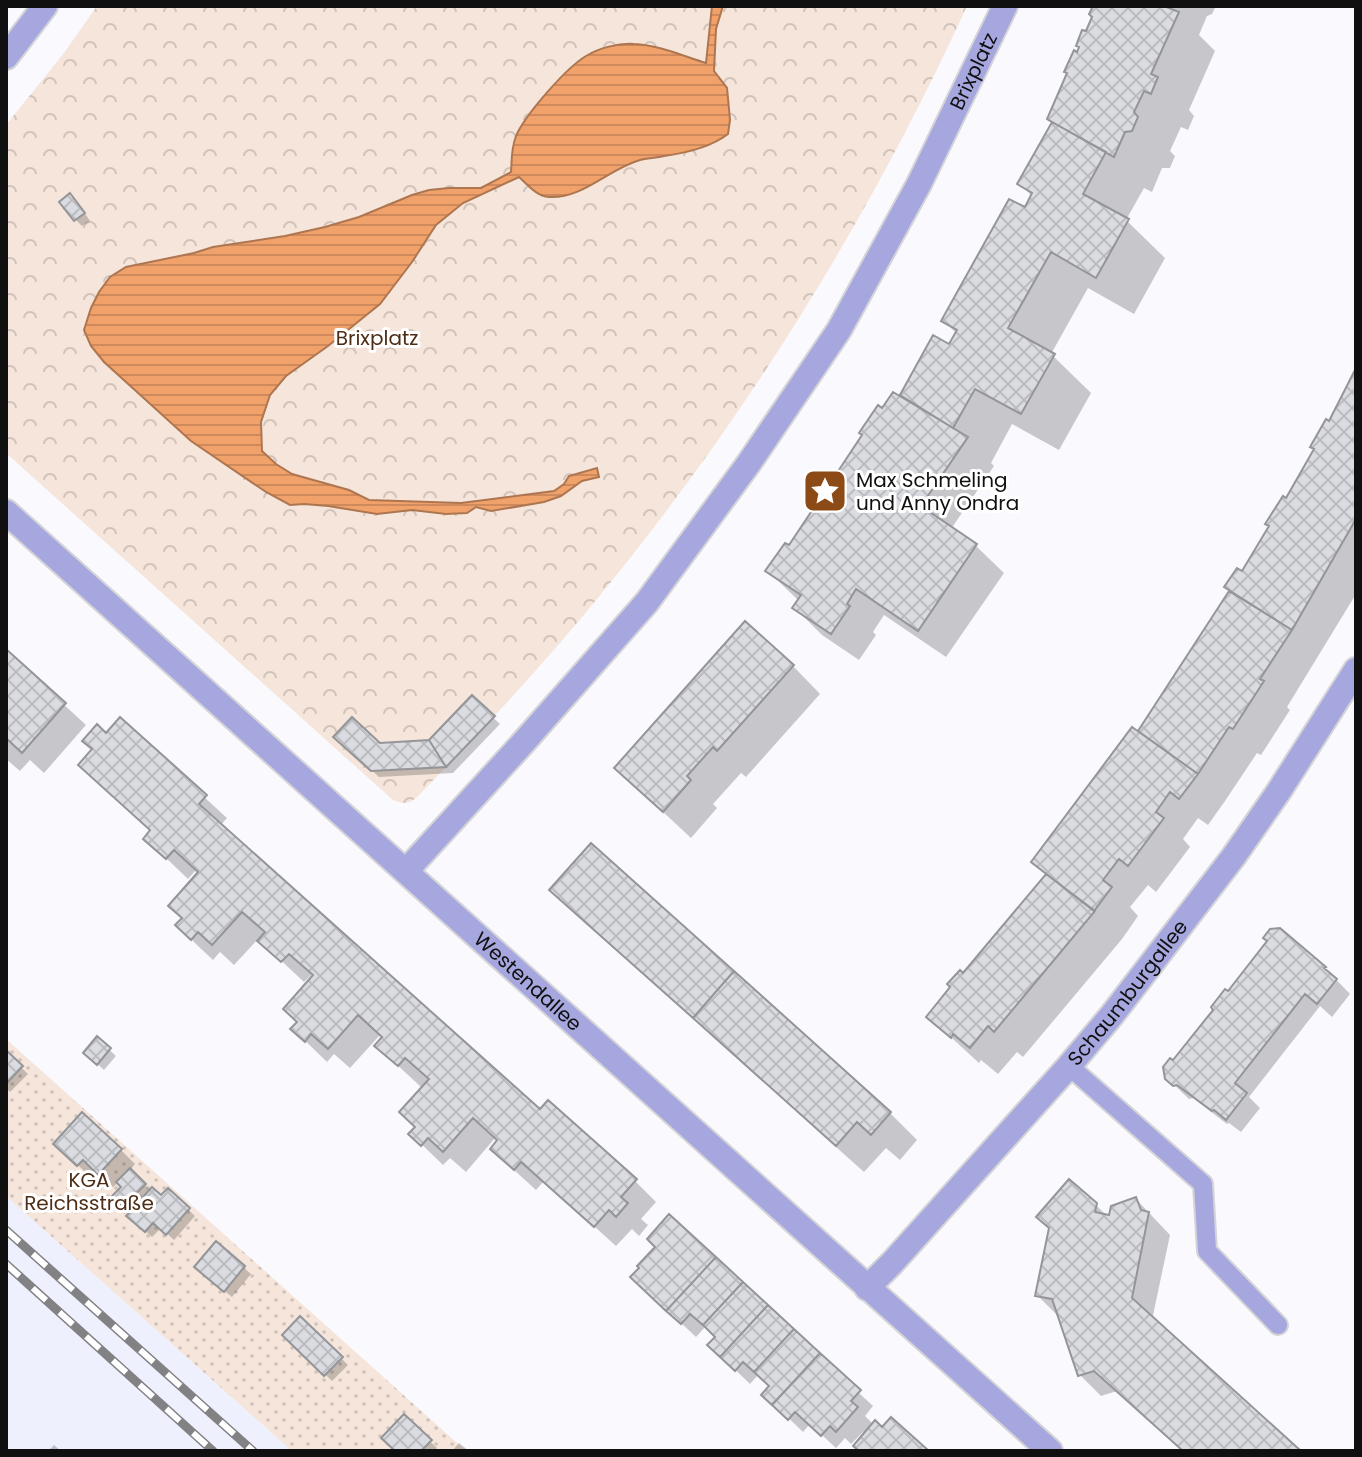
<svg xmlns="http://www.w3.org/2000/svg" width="1362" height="1457" font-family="Poppins,sans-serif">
	<defs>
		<pattern id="forest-crowns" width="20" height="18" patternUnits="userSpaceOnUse" patternTransform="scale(2)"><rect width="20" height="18" fill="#f5e5da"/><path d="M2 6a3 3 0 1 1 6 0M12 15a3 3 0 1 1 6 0" fill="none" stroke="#d1c3ba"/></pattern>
		<pattern id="garden-dots" width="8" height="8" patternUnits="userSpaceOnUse" patternTransform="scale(2)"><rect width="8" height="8" fill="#f5e5da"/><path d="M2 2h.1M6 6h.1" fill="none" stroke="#d1c3ba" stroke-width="1.8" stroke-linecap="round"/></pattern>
		<pattern id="water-rules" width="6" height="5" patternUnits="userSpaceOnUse" patternTransform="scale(2)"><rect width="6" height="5" fill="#f1a26b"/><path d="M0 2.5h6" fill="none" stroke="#ce8a5c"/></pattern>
		<pattern id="building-cross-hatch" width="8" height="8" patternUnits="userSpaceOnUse" patternTransform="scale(2)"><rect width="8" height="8" fill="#dbdce1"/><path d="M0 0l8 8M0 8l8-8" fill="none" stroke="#bbbcc0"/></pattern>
	</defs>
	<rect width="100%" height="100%" fill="#f9f9fe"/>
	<path fill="#eff0fd" d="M6 1196 292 1451H6Z"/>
	<path fill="url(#forest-crowns)" d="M97 6H967C871 215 752 408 606 588 548 660 484 728 419 795 410 804 405 805 393 800L6 453V125L64 53Z"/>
	<path fill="url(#garden-dots)" d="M6 1039 466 1451H292L6 1196Z"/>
	<path fill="url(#water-rules)" stroke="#ae7650" stroke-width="2" d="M712 6H723L716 29 714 71 727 88 730 120 728 134C711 147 686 153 664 156 656 158 647 158 640 160 608 169 583 199 549 197 536 196 528 185 519 177L463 203 436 225 412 262 380 304 328 346 286 376 270 395 261 422 262 451 276 464 292 474 349 490 369 500 461 503 554 491 564 484 569 476 597 468 599 477 582 481 561 496 544 502 491 511 476 507 467 513 446 514 412 510 377 514 328 506 304 504 290 505 266 492 191 441 104 362 91 346 84 330 91 308 99 292 110 277 126 267 194 253 213 247 285 236 325 227 359 217 412 195 429 190 449 188H481L511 172C512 159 511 149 516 136 525 115 566 68 586 56 599 48 618 43 634 44 659 45 683 56 706 63Z"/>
	<path fill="#0003" d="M1100 6H1216L1212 14 1207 16 1199 35 1215 51 1189 110 1194 116 1188 130 1181 127 1170 151 1175 156 1170 168H1162L1152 192 1144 188 1126 220 1165 258 1134 314 1088 288 1051 354 1091 393 1059 450 1012 424 991 463 994 466 951 529 976 546 1004 573 946 657 884 615 873 632 876 635 859 660 822 635 795 608 799 601 768 571 789 548 882 410 910 402 902 395 950 347 957 334 944 321 1025 210 1033 197 1020 184 1054 123 1049 119Z
		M77 202 90 221 82 226 75 219Z
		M1356 373V594L1287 707 1290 710 1261 755 1257 753 1225 801 1208 825 1198 818 1183 839 1190 847 1156 892 1148 885 1130 907 1138 916 1122 939 1023 1057 1017 1052 998 1074 981 1060 979 1063 929 1017 1047 875 1033 862 1138 734 1231 591 1226 587 1243 574 1286 501Z
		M6 651 86 725 44 773 30 760 20 771 6 759Z
		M793 666 820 694 746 777 741 773 713 804 717 808 691 838 616 768Z
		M472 698 500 724 453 773 379 777 336 737 380 745 430 742Z
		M120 720 227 818 220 826 541 1112 549 1103 635 1181 656 1202 641 1219 648 1225 639 1236 632 1229 616 1246 544 1181 536 1190 514 1170 499 1141 495 1138 466 1172 450 1158 443 1165 411 1134 417 1127 422 1088 377 1046 384 1039 380 1035 350 1068 334 1054 327 1062 293 1029 299 1022 314 977 312 974 304 982 258 939 234 965 220 952 213 960 198 946 177 925 184 918 199 873 196 870 188 879 145 838 152 831 107 736Z
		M579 917 890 1113 917 1140 900 1160 886 1148 864 1172Z
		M1280 931 1325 968 1350 994 1332 1017 1320 1006 1249 1097 1260 1108 1241 1132 1229 1123 1227 1124 1193 1098 1189 1099 1167 1078 1174 1063Z
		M98 1039 116 1056 104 1070 92 1059Z
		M6 1053 28 1074 10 1092 6 1088Z
		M121 1150 135 1164 130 1170 151 1191 162 1198 168 1191 195 1216 174 1240 161 1228 152 1237 129 1216 131 1213 115 1196 124 1187 119 1182 113 1187 98 1173 93 1179 70 1158Z
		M1136 1199 1170 1235 1152 1320 1298 1451H1184L1117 1391 1101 1396 1080 1375 1058 1316 1037 1295 1096 1205 1110 1219Z
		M669 1217 873 1406 865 1416 874 1425 926 1451H861L865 1434 863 1432 851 1444 845 1438 836 1448 810 1424 803 1432 764 1394 771 1387 758 1375 750 1384 724 1359 717 1337 705 1327 696 1337 647 1291 657 1247Z
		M216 1244 251 1274 232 1297 204 1274Z
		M300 1318 348 1365 332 1381 285 1335Z
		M404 1417 437 1448 434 1451H397Z
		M459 1443 469 1451H452Z
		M54 1445 61 1451H48Z"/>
	<path fill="url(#building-cross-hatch)" stroke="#949599" stroke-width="2" d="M1093 6H1164L1179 12 1151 74 1158 77 1151 94 1144 91 1134 112 1138 117 1132 131 1125 132 1114 157 1047 119 1067 73 1064 72 1074 50 1077 52 1079 47 1076 46 1082 30 1086 31 1092 17 1089 14Z
		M1052 122 1106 152 1083 194 1129 219 1096 278 1051 252 1008 328 1055 354 1021 414 975 389 953 428 900 395 933 335 949 344 957 330 941 321 1009 199 1025 207 1032 193 1017 184Z
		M70 193 85 213 74 221 59 202Z
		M1356 368V519L1292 630 1224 587 1237 568 1242 571 1269 526 1265 524 1283 496 1286 498 1314 449 1310 447 1326 419 1329 421Z
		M893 392 968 437 921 506 977 544 918 631 856 589 847 604 850 606 831 634 792 608 801 595 765 571 785 543 789 545 825 491 862 435 859 433 878 405 882 408Z
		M1229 591 1292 630 1260 679 1264 681 1233 729 1229 727 1198 774 1138 731Z
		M745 621 794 665 717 751 713 747 687 776 691 780 663 812 614 768Z
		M6 649 66 703 22 753 8 740 6 742Z
		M472 695 495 716 446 767 429 740Z
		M120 717 207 795 199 804 540 1109 548 1100 637 1179 621 1197 628 1203 616 1217 609 1210 594 1227 521 1162 514 1170 490 1149 497 1140 473 1118 443 1152 428 1138 421 1146 408 1134 415 1127 399 1112 429 1079 405 1058 398 1066 374 1046 382 1037 358 1015 328 1049 311 1034 305 1042 290 1029 297 1022 283 1009 313 975 289 954 281 962 257 941 265 932 242 912 212 945 198 932 191 940 175 925 182 918 168 906 198 872 174 850 166 859 143 839 150 830 78 765 92 749 82 741 97 724 106 733Z
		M352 717 380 743 429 740 446 767 371 771 333 737Z
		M1132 727 1198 774 1179 799 1170 792 1156 812 1164 818 1128 866 1119 859 1103 880 1112 887 1094 911 1031 862Z
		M591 843 734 971 693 1018 549 890Z
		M1046 874 1095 911 994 1032 988 1026 970 1048 953 1034 951 1038 926 1017 950 987 947 984 960 970 963 973Z
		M1280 928 1326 967 1324 968 1337 979 1317 1004 1305 994 1235 1083 1247 1093 1226 1120 1214 1110 1212 1111 1177 1085 1173 1086 1165 1079 1163 1067 1170 1058 1173 1060 1213 1010 1211 1007 1225 989 1228 991 1267 941 1263 938 1270 929Z
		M734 971 891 1112 871 1135 857 1122 836 1146 693 1018Z
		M97 1036 111 1048 97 1065 83 1053Z
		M6 1050 23 1066 6 1084Z
		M82 1112 122 1149 98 1175 83 1160 77 1166 53 1144Z
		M130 1168 146 1184 122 1207 112 1196 121 1187 116 1182Z
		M1069 1179 1097 1203 1095 1212 1109 1215 1111 1206 1136 1197 1141 1210 1149 1212 1132 1298 1301 1451H1183L1094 1371 1078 1376 1052 1299 1035 1296 1049 1228 1036 1217Z
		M152 1187 161 1195 168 1188 190 1208 166 1235 153 1223 145 1232 126 1216Z
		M669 1214 716 1257 666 1311 630 1277 639 1268 637 1266 655 1247 647 1239Z
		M216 1241 245 1266 224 1292 194 1267Z
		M716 1257 743 1282 703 1325 690 1314 681 1324 666 1311Z
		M743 1282 768 1305 720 1357 707 1345 715 1337 703 1325Z
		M768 1305 794 1329 754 1372 743 1362 735 1371 720 1357Z
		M300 1316 343 1357 324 1376 282 1335Z
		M794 1329 820 1353 772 1405 761 1395 769 1386 754 1372Z
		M820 1353 861 1390 851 1401 858 1407 836 1432 830 1426 821 1436 795 1412 788 1420 772 1405Z
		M404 1414 432 1440 421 1451H395L381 1438Z
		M891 1417 929 1451H859L853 1446 875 1420 882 1427Z"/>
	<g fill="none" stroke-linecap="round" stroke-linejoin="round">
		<g stroke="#d4d4d8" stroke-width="22">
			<path id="service" d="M1069 1066 1203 1184 1207 1251 1278 1325"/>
		</g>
		<g stroke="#d4d4d8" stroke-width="28">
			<g id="minor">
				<path d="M6 57 45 6"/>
				<path id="s1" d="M6 512 1050 1451"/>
				<path id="s2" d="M406 871 522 744 647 602 749 463 839 330 919 184 1005 6"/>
				<path id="s3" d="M867 1288 892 1263 1069 1066 1112 1015 1234 856 1279 791 1356 670"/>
			</g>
		</g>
		<use href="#service" stroke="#a5a7de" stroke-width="18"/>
		<use href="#minor" stroke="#a5a7de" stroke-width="24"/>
		<g stroke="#828285" stroke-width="9">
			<path id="rail" d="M6 1230 253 1451
				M6 1264 213 1451"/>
		</g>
		<use href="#rail" stroke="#fff" stroke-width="6" stroke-dasharray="18" stroke-linecap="butt"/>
	</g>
	<defs>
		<g id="sight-square" transform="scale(2.3)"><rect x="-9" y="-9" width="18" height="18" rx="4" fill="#8c4b16" stroke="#fff"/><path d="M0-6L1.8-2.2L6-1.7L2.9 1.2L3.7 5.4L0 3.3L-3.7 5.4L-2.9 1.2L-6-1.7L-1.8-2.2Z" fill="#fff"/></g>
	</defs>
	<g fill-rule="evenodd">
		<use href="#sight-square" x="825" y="491"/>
	</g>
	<g text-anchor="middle" stroke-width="6" stroke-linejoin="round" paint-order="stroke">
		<g font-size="20" fill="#101011" stroke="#fff">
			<text dy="7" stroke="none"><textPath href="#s2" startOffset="986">Brixplatz</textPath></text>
			<text dy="7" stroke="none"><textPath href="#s1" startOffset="702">Westendallee</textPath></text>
			<text dy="7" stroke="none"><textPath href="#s3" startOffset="394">Schaumburgallee</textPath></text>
		</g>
		<g font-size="20" fill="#4d2d16" stroke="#fff">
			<text x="377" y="345">Brixplatz</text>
			<text x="89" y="1187">KGA<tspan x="89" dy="23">Reichsstraße</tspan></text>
		</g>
		<g font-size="20" fill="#101011" stroke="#fff" text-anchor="start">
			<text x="856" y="487">Max Schmeling<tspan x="856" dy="23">und Anny Ondra</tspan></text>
		</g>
	</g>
	<rect width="1362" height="1457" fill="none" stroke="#101011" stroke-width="16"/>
</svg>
